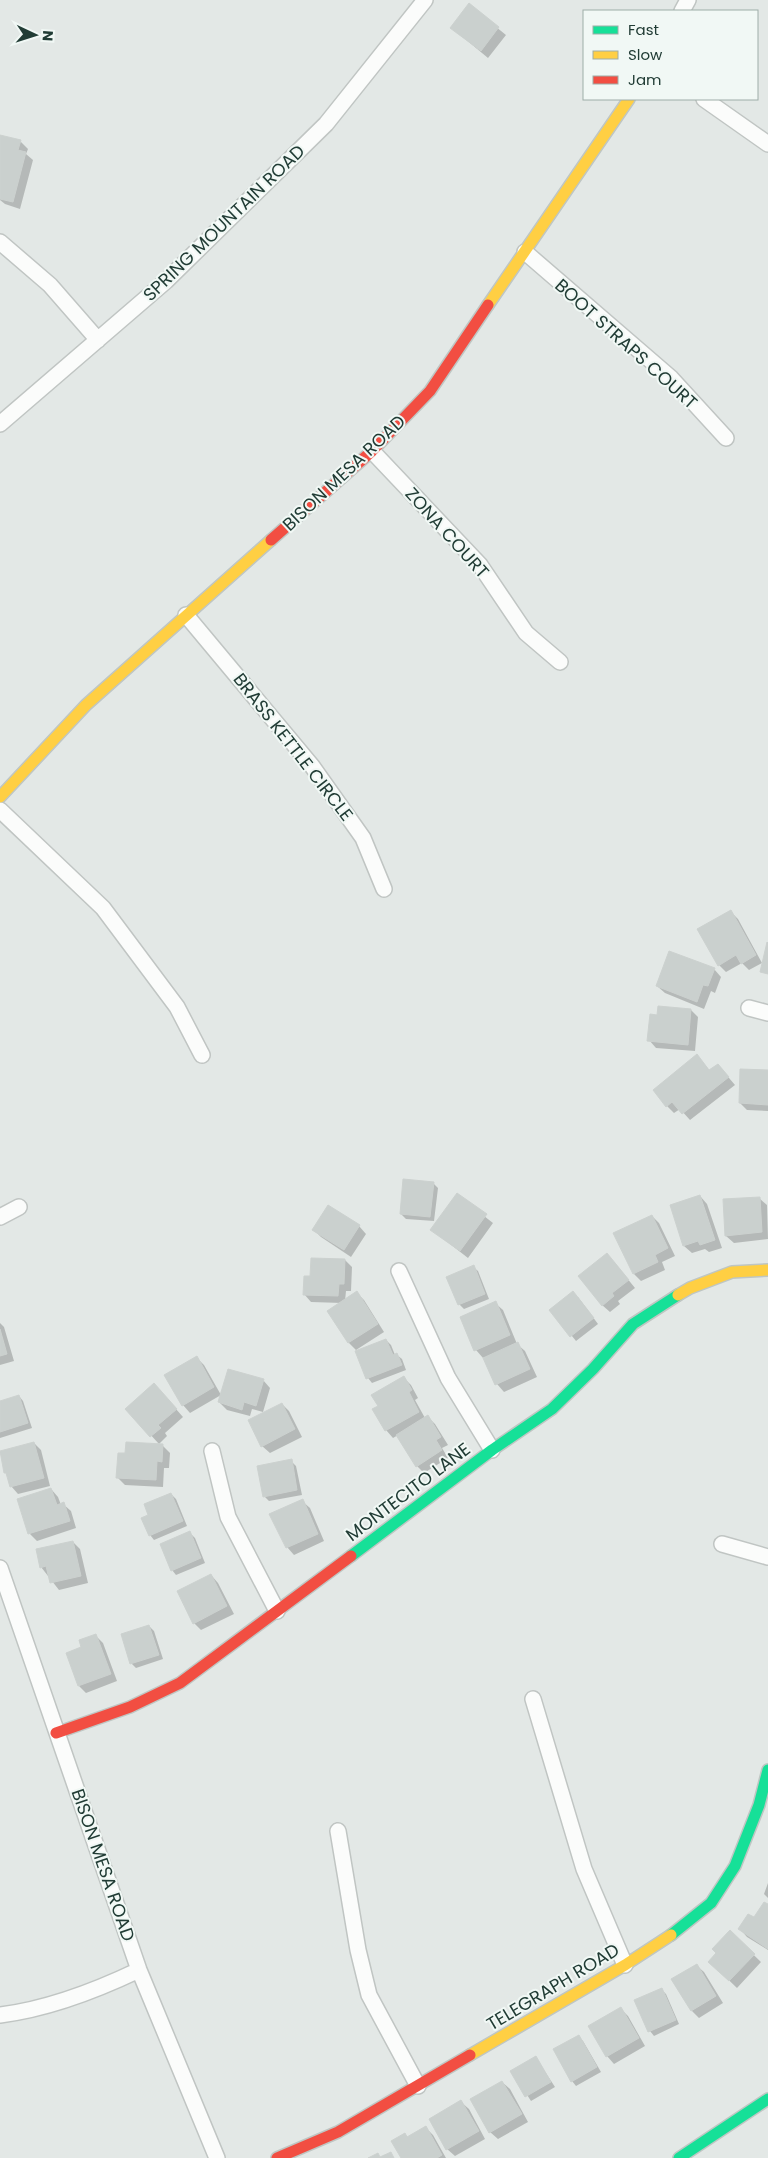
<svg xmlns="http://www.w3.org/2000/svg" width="768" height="2158" font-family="Poppins,sans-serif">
	<rect width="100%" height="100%" fill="#e3e8e6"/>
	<path fill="#0003" d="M469 5 506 35 488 58 452 28Z
		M0 137 20 141 28 149 26 154 33 160 20 209 5 204 0 200Z
		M731 912 738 919 762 963 749 970 742 963 726 972 719 965Z
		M714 969 721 977 715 993 711 991 704 1009 665 993 657 986Z
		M691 1010 698 1017 695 1051 656 1048 649 1040 658 1016Z
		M697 1056 710 1071 718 1065 735 1085 690 1120 680 1109 674 1113 667 1106Z
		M768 1071V1111L747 1110 740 1103Z
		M433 1183 438 1188 434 1221 406 1219 401 1214Z
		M457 1195 493 1223 468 1258 432 1230Z
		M700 1196 707 1204 722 1248 709 1252 705 1249 692 1253 684 1246 671 1206Z
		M759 1198 767 1205 768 1239 734 1243 726 1236Z
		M652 1216 659 1223 675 1256 662 1262 665 1270 641 1281 634 1274 615 1234Z
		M359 1226 366 1234 351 1257 321 1237 314 1230Z
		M345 1260 352 1267 351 1291H346L345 1301 357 1293 364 1300 384 1332 356 1350 349 1343 342 1303 311 1302 304 1294 312 1278Z
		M614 1262 635 1288 618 1301 620 1304 610 1312 602 1305Z
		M473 1267 478 1271 489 1299 464 1309 459 1304Z
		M578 1297 598 1324 576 1341 551 1310Z
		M495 1303 503 1310 517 1344 525 1351 537 1377 504 1392 497 1384 485 1357 483 1358 476 1350 461 1317Z
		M0 1323 4 1327 14 1361 0 1365Z
		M386 1340 391 1345 395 1355H397L402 1359 406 1370 372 1383 368 1378 357 1352Z
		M197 1358 204 1365 221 1395 190 1413 183 1405Z
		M404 1378 411 1385 418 1398 415 1400 425 1418 428 1417 435 1424 448 1445 442 1448 448 1458 424 1473 417 1466 398 1435 393 1438 386 1430 379 1407Z
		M263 1380 270 1388 263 1412 252 1409 250 1416 227 1410 219 1402Z
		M161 1392 183 1417 165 1433 167 1436 159 1444 127 1409Z
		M19 1396 23 1401 32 1428 0 1438V1402Z
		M282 1404 289 1411 302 1437 270 1453 262 1446Z
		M34 1443 41 1450 50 1486 18 1494 11 1486 0 1452Z
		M162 1445 170 1453 169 1468H164L163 1487 125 1485 118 1478 126 1454Z
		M291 1461 296 1466 302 1495 269 1501 264 1496Z
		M51 1489 58 1497 61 1505 63 1504 71 1511 76 1528 37 1541 30 1534Z
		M171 1494 176 1499 187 1526 154 1540 150 1535V1515Z
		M302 1501 310 1508 324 1541 294 1555 287 1547Z
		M190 1533 195 1538 205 1563 176 1575 172 1570Z
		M73 1542 80 1549 88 1583 59 1590 41 1567Z
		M211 1575 218 1583 234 1614 201 1630 194 1623Z
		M149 1626 154 1631 163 1659 136 1668 131 1663Z
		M96 1636 103 1643 117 1681 86 1693 79 1686Z
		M768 1883V1898L764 1894Z
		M768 1906V1950L747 1937 740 1929Z
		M730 1932 761 1962 737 1988 710 1962 718 1953Z
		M696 1965 704 1972 723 2003 699 2018 692 2011 672 1980Z
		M661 1989 666 1994 679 2024 654 2036 650 2031Z
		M621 2009 628 2016 645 2046 614 2064 607 2056Z
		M578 2036 583 2041 601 2072 576 2086 572 2081Z
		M536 2058 555 2087 531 2101 512 2072Z
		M502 2082 510 2089 528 2122 498 2139 490 2132Z
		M461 2102 469 2109 485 2139 455 2156 447 2149Z
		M426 2128 433 2135 446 2158H402L405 2134 408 2138Z"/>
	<path fill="#cad0ce" stroke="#ccd1cf" d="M469 3 499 27 481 51 450 28Z
		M0 135 21 140 18 150 26 152 13 202 0 199Z
		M731 910 756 955 741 964 736 955 718 966 697 929Z
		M767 942 768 943V974L760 972Z
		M669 951 715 968 708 986 703 985 697 1002 656 986Z
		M658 1006 691 1009 688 1045 647 1041 650 1014 657 1015Z
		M697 1054 709 1070 718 1064 729 1077 682 1114 672 1102 666 1107 653 1090Z
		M740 1069 768 1070V1105L739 1103Z
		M403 1179 434 1182 430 1217 400 1214Z
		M457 1193 487 1214 460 1251 430 1230Z
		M700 1195 715 1240 700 1245 698 1241 683 1246 670 1205Z
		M760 1197 762 1232 725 1236 723 1199Z
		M328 1205 360 1225 344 1250 312 1230Z
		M652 1215 668 1248 655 1255 658 1262 633 1274 613 1233Z
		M607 1253 629 1280 612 1293 614 1296 602 1306 578 1276Z
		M311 1258 345 1259 344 1284H339L338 1296 303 1295 304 1276H310Z
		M474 1265 485 1294 458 1305 446 1277Z
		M357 1291 378 1324 348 1343 327 1311Z
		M573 1291 594 1318 570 1337 549 1310Z
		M496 1301 510 1335 474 1351 460 1317Z
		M0 1329 7 1354 0 1356Z
		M386 1339 393 1355 397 1353 402 1365 366 1379 355 1351Z
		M518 1342 530 1369 495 1385 483 1358Z
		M197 1356 214 1387 182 1406 164 1375Z
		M228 1369 264 1379 256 1406 244 1402 242 1410 218 1402Z
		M404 1376 412 1390 409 1392 419 1412 385 1431 372 1409 378 1406 371 1395Z
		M154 1383 177 1409 158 1425 161 1428 150 1437 125 1409Z
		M19 1395 28 1423 0 1432V1401Z
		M282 1403 295 1429 261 1447 248 1420Z
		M428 1415 441 1437 436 1440 442 1450 416 1467 396 1435Z
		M34 1442 44 1478 10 1487 6 1473H4L0 1451Z
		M126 1442 163 1444 162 1462 157 1461 156 1480 116 1478 118 1453H125Z
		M292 1459 297 1490 263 1497 257 1466Z
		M51 1488 57 1505 64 1502 70 1521 28 1534 17 1499Z
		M171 1493 183 1521 149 1536 141 1518 148 1515 144 1504Z
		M303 1499 318 1534 286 1548 269 1514Z
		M190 1531 201 1558 171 1571 160 1544Z
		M73 1541 81 1576 50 1583 46 1566 40 1568 36 1549Z
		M211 1574 227 1606 193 1624 177 1591Z
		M149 1625 159 1655 130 1664 121 1634Z
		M96 1634 111 1674 78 1686 66 1653 81 1647 79 1640Z
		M764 1902 768 1904V1949L738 1929 748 1914 754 1917Z
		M730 1930 755 1954 729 1981 708 1962 716 1953 712 1949Z
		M697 1964 716 1996 691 2011 671 1979Z
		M662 1988 676 2020 648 2032 634 2000Z
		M621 2007 639 2038 606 2057 588 2026Z
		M579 2035 597 2067 571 2082 553 2049Z
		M536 2056 551 2082 525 2097 510 2071Z
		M502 2081 522 2114 489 2133 470 2099Z
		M461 2100 479 2131 446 2150 429 2119Z
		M426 2126 442 2155 437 2158H401L391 2141 405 2133 407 2137Z
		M391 2152 394 2158H368L378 2153 380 2157Z"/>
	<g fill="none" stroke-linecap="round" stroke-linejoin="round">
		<g stroke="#c0c5c3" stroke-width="18">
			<path id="street" d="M682 11 688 0
				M704 99 768 144
				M0 242 50 285 98 340
				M525 252 671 378 726 438
				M0 424 166 281 326 124 425 0
				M372 451 480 565 526 633 560 662
				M186 615 312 766 363 838 384 889
				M0 810 103 908 177 1007 202 1055
				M749 1008 768 1013
				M0 1217 19 1207
				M399 1271 448 1378 492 1450
				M212 1451 228 1517 277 1611
				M722 1544 768 1557
				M0 1568 139 1970 217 2158
				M533 1699 584 1869 625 1965
				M338 1831 358 1950 369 1995 418 2086
				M0 2015C49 2009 95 1991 139 1970"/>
		</g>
		<g stroke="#bfc6c3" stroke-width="14">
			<path id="fast" d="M351 1556 492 1450 552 1409 593 1369 633 1324 678 1295
				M671 1935 711 1903 735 1866 759 1805 768 1770
				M679 2158 768 2099"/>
		</g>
		<g stroke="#bfc6c3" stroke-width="14">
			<path id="slow" d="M488 305 629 99
				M0 797 86 705 271 540
				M678 1295 690 1288 732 1272 768 1270
				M470 2055 625 1965 671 1935"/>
		</g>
		<g stroke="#bfc6c3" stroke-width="14">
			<path id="jam" d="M271 540 372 451 430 391 488 305
				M56 1733 130 1707 180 1683 351 1556
				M277 2158 338 2132 470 2055"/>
		</g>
		<use href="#street" stroke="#fbfcfb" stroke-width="15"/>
		<use href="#fast" stroke="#16e098" stroke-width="11"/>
		<use href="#slow" stroke="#ffcf43" stroke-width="11"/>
		<use href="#jam" stroke="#f24e42" stroke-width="11"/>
	</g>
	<g text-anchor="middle" stroke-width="4" stroke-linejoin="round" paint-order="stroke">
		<g font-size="18" fill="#213c35" stroke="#f1f8f5">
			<text transform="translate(224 223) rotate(-44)" y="6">SPRING MOUNTAIN ROAD</text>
			<text transform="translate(626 344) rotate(42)" y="6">BOOT STRAPS COURT</text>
			<text transform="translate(344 473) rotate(-43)" y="6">BISON MESA ROAD</text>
			<text transform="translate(447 533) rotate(48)" y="6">ZONA COURT</text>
			<text transform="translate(293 747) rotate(52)" y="6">BRASS KETTLE CIRCLE</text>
			<text transform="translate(408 1492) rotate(-37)" y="6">MONTECITO LANE</text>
			<text transform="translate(103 1865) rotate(71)" y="6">BISON MESA ROAD</text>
			<text transform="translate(553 1987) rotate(-31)" y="6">TELEGRAPH ROAD</text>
		</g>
	</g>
	<rect x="583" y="10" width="175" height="90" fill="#f1f8f5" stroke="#9eada8"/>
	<rect x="593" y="26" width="25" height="8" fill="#16e098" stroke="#9eada8"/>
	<text x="628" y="35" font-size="15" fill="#213c35">Fast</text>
	<rect x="593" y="51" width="25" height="8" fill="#ffcf43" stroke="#9eada8"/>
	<text x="628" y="60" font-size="15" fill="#213c35">Slow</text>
	<rect x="593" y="76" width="25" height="8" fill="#f24e42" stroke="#9eada8"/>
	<text x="628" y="85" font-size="15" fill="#213c35">Jam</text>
	<g transform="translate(35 35) rotate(94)" stroke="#f1f8f5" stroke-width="4" paint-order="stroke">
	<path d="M0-4L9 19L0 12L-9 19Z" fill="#213c35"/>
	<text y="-8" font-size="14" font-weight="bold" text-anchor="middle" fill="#213c35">N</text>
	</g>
</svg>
